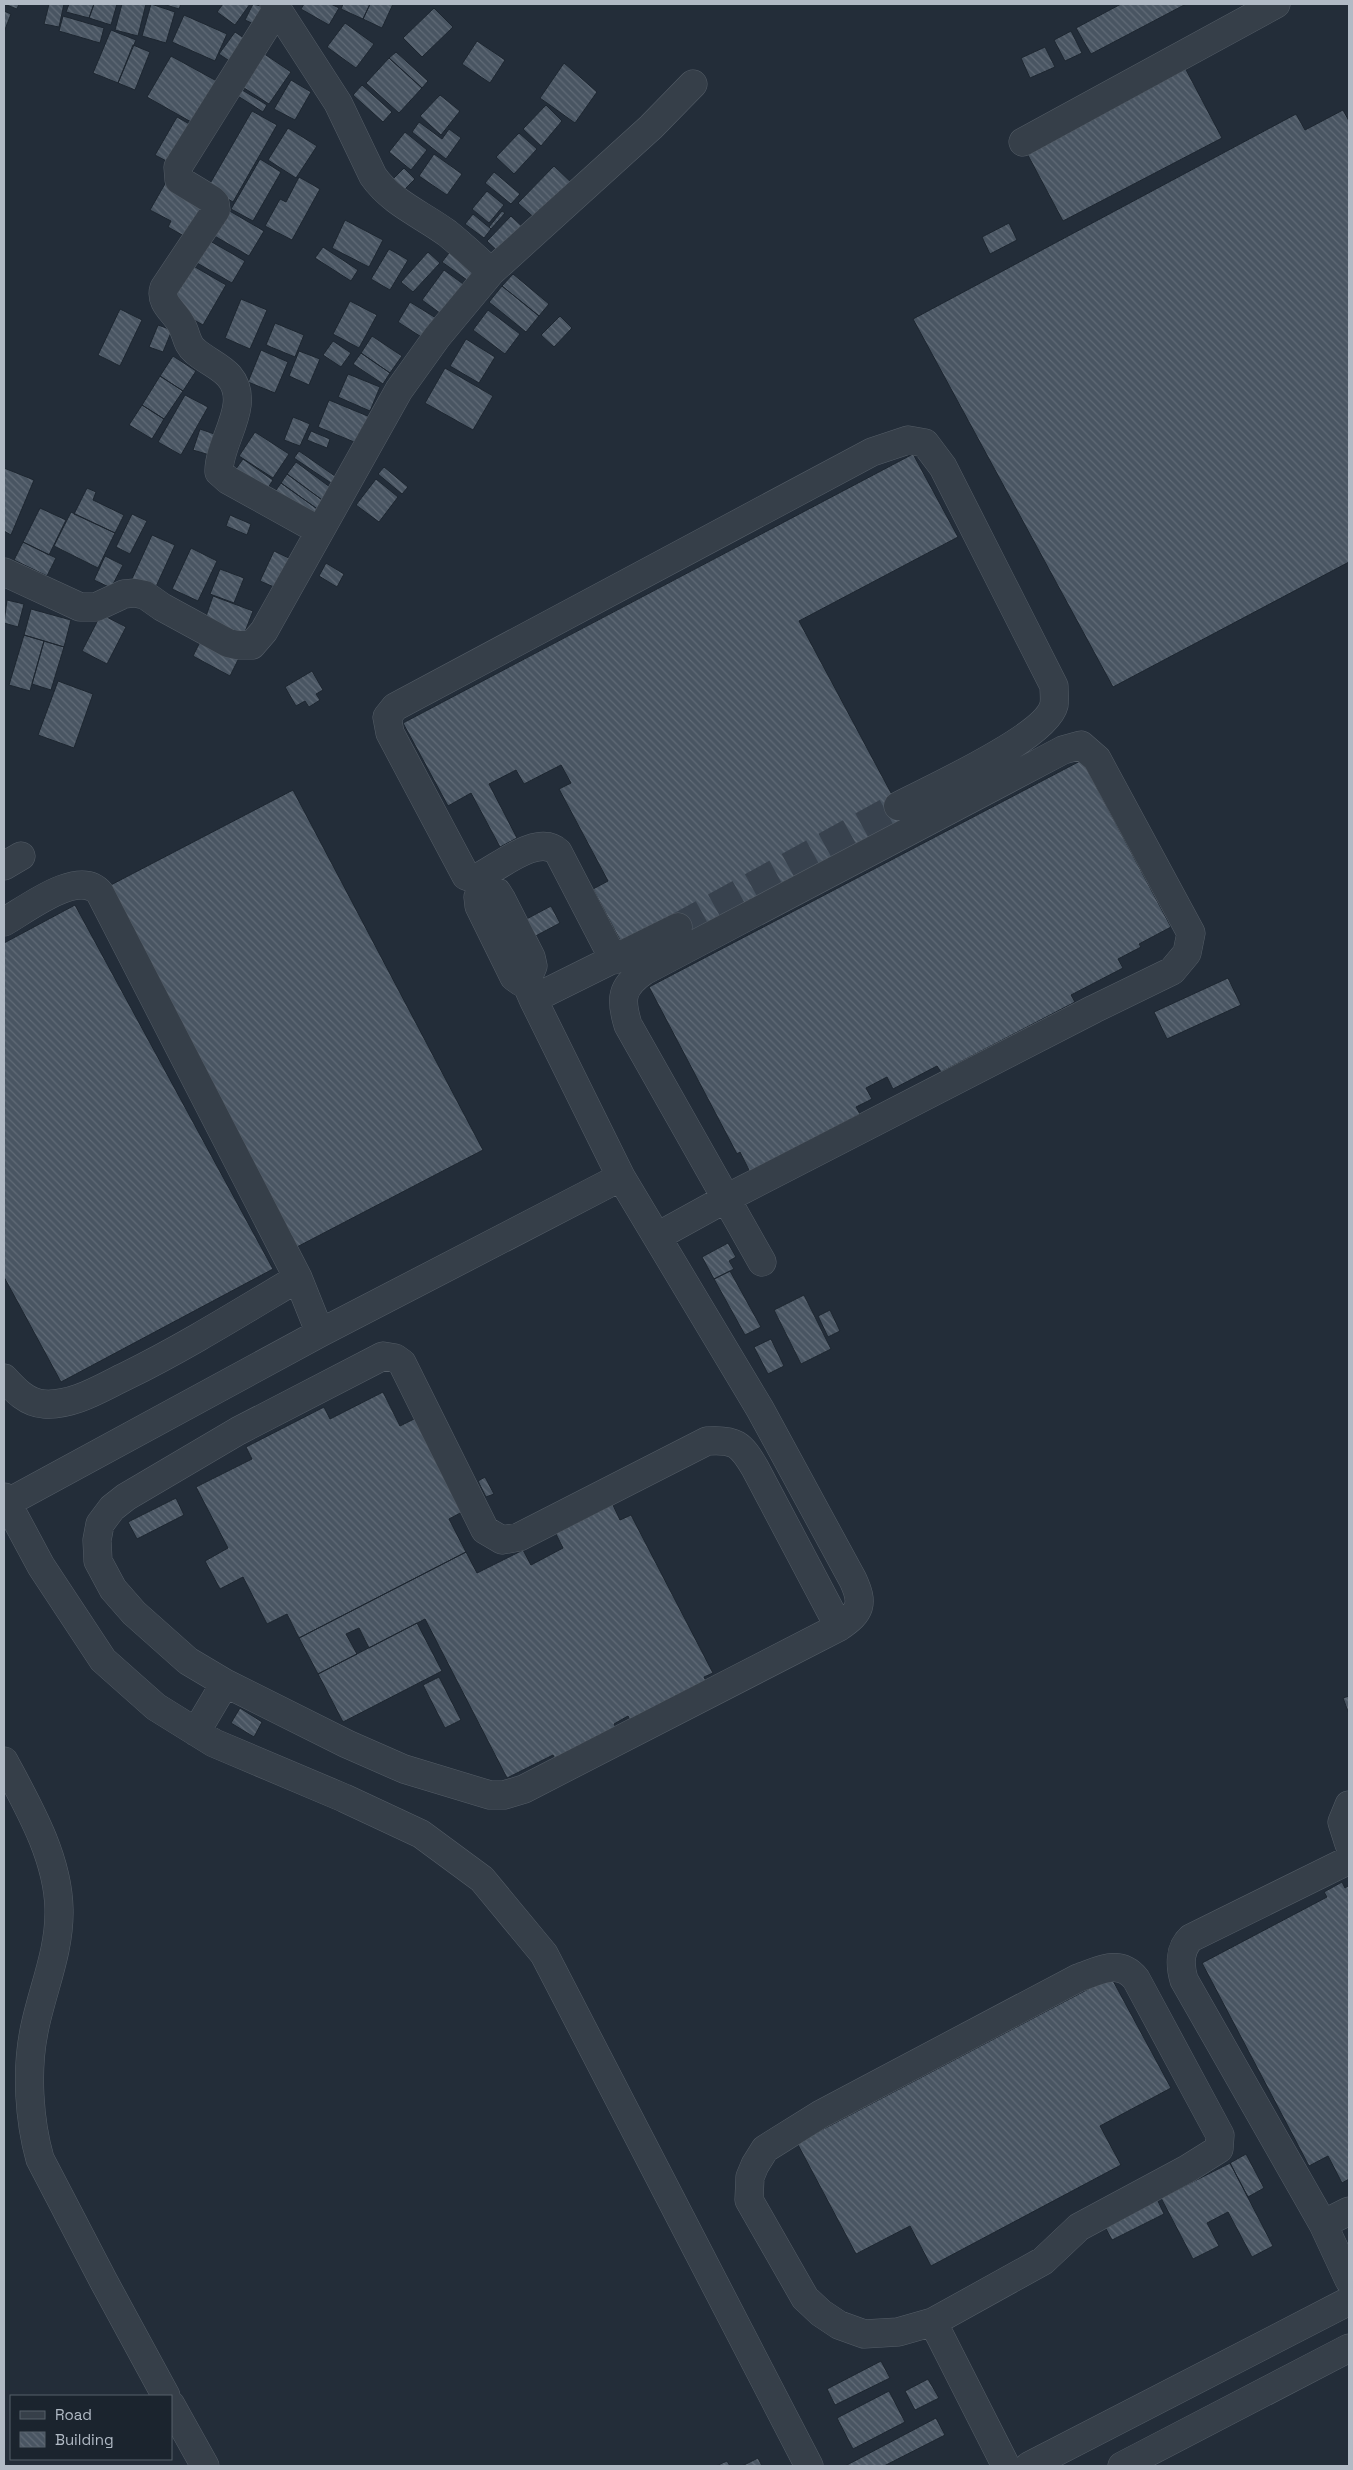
<svg xmlns="http://www.w3.org/2000/svg" width="1353" height="2470" font-family="'Space Grotesk',sans-serif">
	<defs>
		<pattern id="building-back-hatch" width="6" height="6" patternUnits="userSpaceOnUse" patternTransform="scale(1.25)"><rect width="6" height="6" fill="#495562"/><path d="M-1 5l2 2M0 0l6 6M5-1l2 2" fill="none" stroke="#616b77"/></pattern>
	</defs>
	<rect width="100%" height="100%" fill="#232d39"/>
	<path fill="url(#building-back-hatch)" stroke="#1d2630" d="M4 4H19L17 9Z
		M49 4H64L59 27 44 24Z
		M69 4H94L89 18 66 12Z
		M94 4H117L111 25 89 18Z
		M122 4H146L138 36 115 30Z
		M151 4 175 12 166 43 142 36Z
		M163 4H181L179 9Z
		M223 4H250L235 25 217 12Z
		M253 4 264 7 256 25 245 20Z
		M304 4H331L339 8 329 25 301 9Z
		M343 4H370L363 19 341 9Z
		M370 4H393L382 28 363 19Z
		M1121 4H1186L1091 54 1076 28Z
		M434 8 453 27 422 57 403 38Z
		M4 11 11 14 4 32Z
		M184 15 227 34 215 61 172 42Z
		M63 16 104 28 100 43 59 31Z
		M345 23 374 44 356 68 327 47Z
		M111 30 136 40 118 83 93 73Z
		M1071 31 1082 53 1065 61 1054 40Z
		M235 32 247 40 231 62 219 54Z
		M477 41 505 60 490 83 462 64Z
		M133 45 150 52 135 90 118 83Z
		M1045 47 1055 67 1030 78 1021 58Z
		M396 52 428 81 422 88 389 58Z
		M263 53 291 72 269 104 241 86Z
		M171 56 224 85 200 127 147 97Z
		M389 58 422 88 399 113 366 83Z
		M564 63 597 92 575 123 540 98Z
		M1183 64 1222 138 1063 221 1023 146Z
		M291 80 311 92 295 120 274 109Z
		M234 85 267 105 263 112 230 91Z
		M362 85 392 112 383 122 353 95Z
		M440 95 460 111 441 135 420 116Z
		M546 105 562 121 541 146 523 129Z
		M1343 110 1349 121V562L1113 687 913 319 1296 114 1305 130Z
		M252 111 277 125 233 202 208 187Z
		M177 117 193 126 172 164 155 155Z
		M419 122 442 139 449 129 461 138 446 159 412 132Z
		M288 128 317 146 296 178 268 160Z
		M405 132 427 150 411 170 389 152Z
		M519 133 537 149 514 174 496 157Z
		M434 154 462 174 447 195 419 176Z
		M260 159 281 172 253 221 231 209Z
		M554 166 575 186 540 223 518 203Z
		M404 168 415 179 403 191 392 180Z
		M494 172 520 194 511 204 485 183Z
		M299 177 320 189 292 240 265 226 280 199 286 202Z
		M166 182 211 207 191 240 168 227 171 221 150 210Z
		M487 191 504 205 489 223 472 209Z
		M221 206 264 231 249 256 206 231Z
		M502 211 505 213 491 229 489 227Z
		M473 214 491 229 484 238 465 224Z
		M511 216 529 233 505 258 487 241Z
		M345 220 383 240 369 267 332 248Z
		M1009 223 1017 240 990 254 982 237Z
		M203 237 245 261 232 283 190 259Z
		M323 247 358 270 351 281 315 258Z
		M389 249 408 260 390 290 371 279Z
		M452 249 476 268 467 280 442 262Z
		M428 252 440 263 413 292 401 282Z
		M190 264 226 285 203 325 180 312 169 299Z
		M444 270 470 289 448 319 422 300Z
		M513 274 549 304 539 316 502 286Z
		M502 286 539 316 526 332 489 302Z
		M241 299 267 310 250 349 225 338Z
		M350 301 377 315 359 348 333 334Z
		M410 302 436 318 423 338 398 322Z
		M120 309 142 320 120 366 98 355Z
		M488 310 520 334 505 354 473 330Z
		M560 316 572 328 554 347 541 335Z
		M275 323 304 335 295 357 266 345Z
		M158 325 172 330 163 352 149 347Z
		M372 336 402 356 390 373 361 353Z
		M466 339 495 357 479 383 450 366Z
		M333 341 351 353 341 367 323 355Z
		M261 350 288 362 275 393 248 382Z
		M299 351 320 359 309 385 289 376Z
		M361 353 390 373 383 384 353 364Z
		M173 356 196 371 183 391 160 376Z
		M445 368 493 396 473 430 425 403Z
		M348 374 380 387 370 411 338 397Z
		M160 376 183 391 164 419 142 405Z
		M185 395 208 407 181 455 158 442Z
		M329 400 370 417 359 444 318 427Z
		M142 405 164 419 152 439 129 425Z
		M293 417 310 424 300 446 284 440Z
		M200 429 220 436 213 456 193 450Z
		M311 431 330 439 327 448 307 440Z
		M255 432 289 454 273 478 239 456Z
		M299 451 342 481 337 487 294 458Z
		M913 454 958 537 799 621 905 819 681 937 621 942 593 889 608 881 559 789 571 783 561 765 524 784 516 770 489 784 517 838 500 847 471 793 448 806 403 723Z
		M243 459 273 480 264 494 233 473Z
		M296 462 338 493 329 505 287 474Z
		M384 467 408 487 402 494 378 474Z
		M4 468 34 480 11 535 4 531Z
		M287 474 329 505 323 513 281 483Z
		M376 479 398 497 379 522 356 505Z
		M281 483 323 513 316 523 274 493Z
		M87 488 96 492 93 500 124 515 115 533 74 514Z
		M40 508 66 520 49 555 23 542Z
		M71 512 115 533 98 568 54 546Z
		M132 514 147 521 130 554 116 547Z
		M230 515 251 524 247 535 226 526Z
		M152 535 175 545 154 591 131 581Z
		M23 542 56 558 47 576 14 560Z
		M191 548 217 561 198 601 172 589Z
		M274 551 295 561 281 590 260 581Z
		M105 556 123 565 111 588 94 580Z
		M326 563 344 574 337 587 319 576Z
		M220 569 244 578 234 603 210 594Z
		M213 596 253 611 243 637 204 622Z
		M7 600 24 604 18 627 4 623Z
		M31 609 71 620 64 647 24 635Z
		M101 614 126 627 107 664 82 651Z
		M24 635 44 641 30 691 9 685Z
		M203 636 240 656 230 676 193 656Z
		M44 641 64 647 51 690 32 684Z
		M312 671 323 690 316 694 320 700 309 707 305 701 296 706 285 687Z
		M58 681 93 694 74 748 38 735Z
		M1082 760 1171 927 1139 944 1141 947 1118 959 1123 968 1071 995 1075 1002 941 1072 937 1066 893 1089 887 1077 866 1088 872 1099 856 1107 860 1114 750 1172 740 1152 737 1154 649 987Z
		M293 790 483 1150 295 1248 105 888Z
		M75 905 273 1269 61 1382 4 1277V943Z
		M551 906 560 923 528 940 519 923Z
		M1228 978 1241 1005 1167 1039 1154 1012Z
		M728 1243 736 1257 729 1261 734 1269 714 1279 702 1257Z
		M730 1271 761 1327 745 1335 714 1279Z
		M804 1295 831 1349 801 1364 774 1310Z
		M830 1310 840 1331 828 1337 818 1316Z
		M771 1339 784 1366 768 1374 754 1347Z
		M383 1392 400 1426 416 1418 464 1511 449 1519 466 1552 299 1638 287 1614 267 1624 243 1577 220 1589 205 1561 228 1548 196 1487 252 1459 246 1447 324 1407 330 1419Z
		M485 1477 494 1494 486 1497 478 1481Z
		M176 1498 184 1515 137 1539 128 1522Z
		M612 1503 620 1520 631 1515 713 1673 704 1677 710 1689 634 1728 628 1716 614 1724 620 1735 559 1767 553 1755 507 1778 425 1619 369 1648 359 1628 346 1634 357 1654 318 1674 299 1638 466 1552 477 1573 523 1550 531 1565 563 1548 555 1532Z
		M417 1623 442 1671 343 1722 318 1674Z
		M439 1677 461 1720 445 1728 423 1685Z
		M1349 1696V1714L1343 1698Z
		M240 1708 262 1722 254 1737 231 1723Z
		M1342 1882 1345 1888 1348 1886 1349 1888V2179L1342 2183 1328 2156 1309 2166 1202 1963 1327 1897 1324 1892Z
		M1111 1977 1171 2088 1100 2126 1121 2165 931 2266 910 2226 856 2254 797 2143Z
		M1246 2154 1264 2188 1248 2197 1230 2163Z
		M1230 2163 1273 2246 1252 2257 1228 2212 1207 2223 1219 2246 1193 2259 1161 2198Z
		M1157 2199 1164 2214 1112 2240 1104 2225Z
		M881 2361 890 2378 835 2405 827 2389Z
		M928 2379 939 2398 915 2410 905 2391Z
		M889 2391 905 2422 853 2449 837 2418Z
		M936 2418 945 2435 884 2466H845Z
		M758 2458 762 2466H742Z
		M727 2461 730 2466H716Z"/>
	<g fill="none" stroke-linecap="round" stroke-linejoin="round">
		<path stroke="#38424e" stroke-width="28" stroke-dasharray="28 14" stroke-linecap="butt" d="M678 927 898 806"/>
		<g stroke="#545d67" stroke-width="29">
			<path id="minor" d="M274 4 338 103 373 176C392 203 421 214 447 233 462 245 477 259 491 272
				M277 9 178 167 179 180 212 200 215 203 216 210 164 288C159 303 175 312 181 324 187 334 186 344 195 351 205 360 220 366 229 376 253 404 218 442 219 472L228 480 320 531
				M1023 142 1276 4
				M4 572 80 607H96L124 594 135 593 145 595 162 607 228 643 237 645H252L264 631 399 390 437 337 491 272 651 127 693 84
				M4 866 21 856
				M478 878 483 887 497 892 502 900 531 957 533 966 526 983
				M483 887 478 897 479 906 514 977 521 982 526 983
				M4 922C27 909 79 868 100 893L298 1278 320 1333
				M614 960 558 852C537 832 495 871 474 879L466 876 390 733 387 717 395 707 872 452 908 440 925 443 943 467 1054 686C1054 692 1055 699 1054 705 1046 738 930 789 898 806
				M526 983 533 999 678 927
				M533 999 621 1177 760 1409 853 1580C864 1604 861 1612 839 1627L524 1789 504 1795H490L404 1769 347 1744 225 1683 188 1661 134 1613 113 1589 98 1561 97 1540 100 1524 112 1508 126 1497 238 1431 383 1356 395 1358 402 1363 485 1530 502 1540 519 1537 707 1441C735 1439 741 1444 755 1468L839 1627
				M658 1236 727 1198 1094 1009 1172 971 1187 953 1191 933 1097 759 1081 745 1063 750 644 971C621 987 620 999 628 1025L762 1262
				M4 1378C15 1390 27 1403 44 1404 73 1406 101 1388 126 1376 185 1347 241 1312 298 1278
				M4 1497 41 1566 103 1660 156 1707 214 1743 344 1798 421 1834 482 1879 544 1954 809 2466
				M7 1503 320 1333 621 1177
				M196 1732 225 1683
				M4 1761C28 1806 58 1857 59 1909 60 1952 42 1990 34 2031 26 2071 29 2120 40 2159L103 2280 166 2396
				M1349 1805 1342 1822 1349 1844
				M1349 1860 1191 1938C1179 1949 1180 1966 1184 1980L1323 2224 1349 2280
				M1323 2224 1349 2211
				M933 2322 1043 2261 1079 2227 1187 2169 1219 2149 1220 2135 1136 1979C1119 1958 1099 1971 1078 1978L821 2114 765 2149 755 2165 750 2177 749 2200 805 2298 821 2313 839 2325 864 2334 898 2332 933 2322 1006 2466
				M171 2405 205 2466
				M1029 2466 1349 2301
				M1122 2466 1349 2348"/>
		</g>
		<use href="#minor" stroke="#363f49" stroke-width="28"/>
	</g>
	<rect width="1353" height="2470" fill="none" stroke="#b1bac5" stroke-width="10"/>
	<rect x="10" y="2395" width="162" height="65" fill="#1b242e" stroke="#57606a"/>
	<rect x="20" y="2411" width="25" height="8" fill="#363f49" stroke="#57606a"/>
	<text x="55" y="2420" font-size="15" fill="#b1bac5">Road</text>
	<rect x="20" y="2432" width="25" height="15" fill="url(#building-back-hatch)" stroke="#57606a"/>
	<text x="55" y="2445" font-size="15" fill="#b1bac5">Building</text>
</svg>
